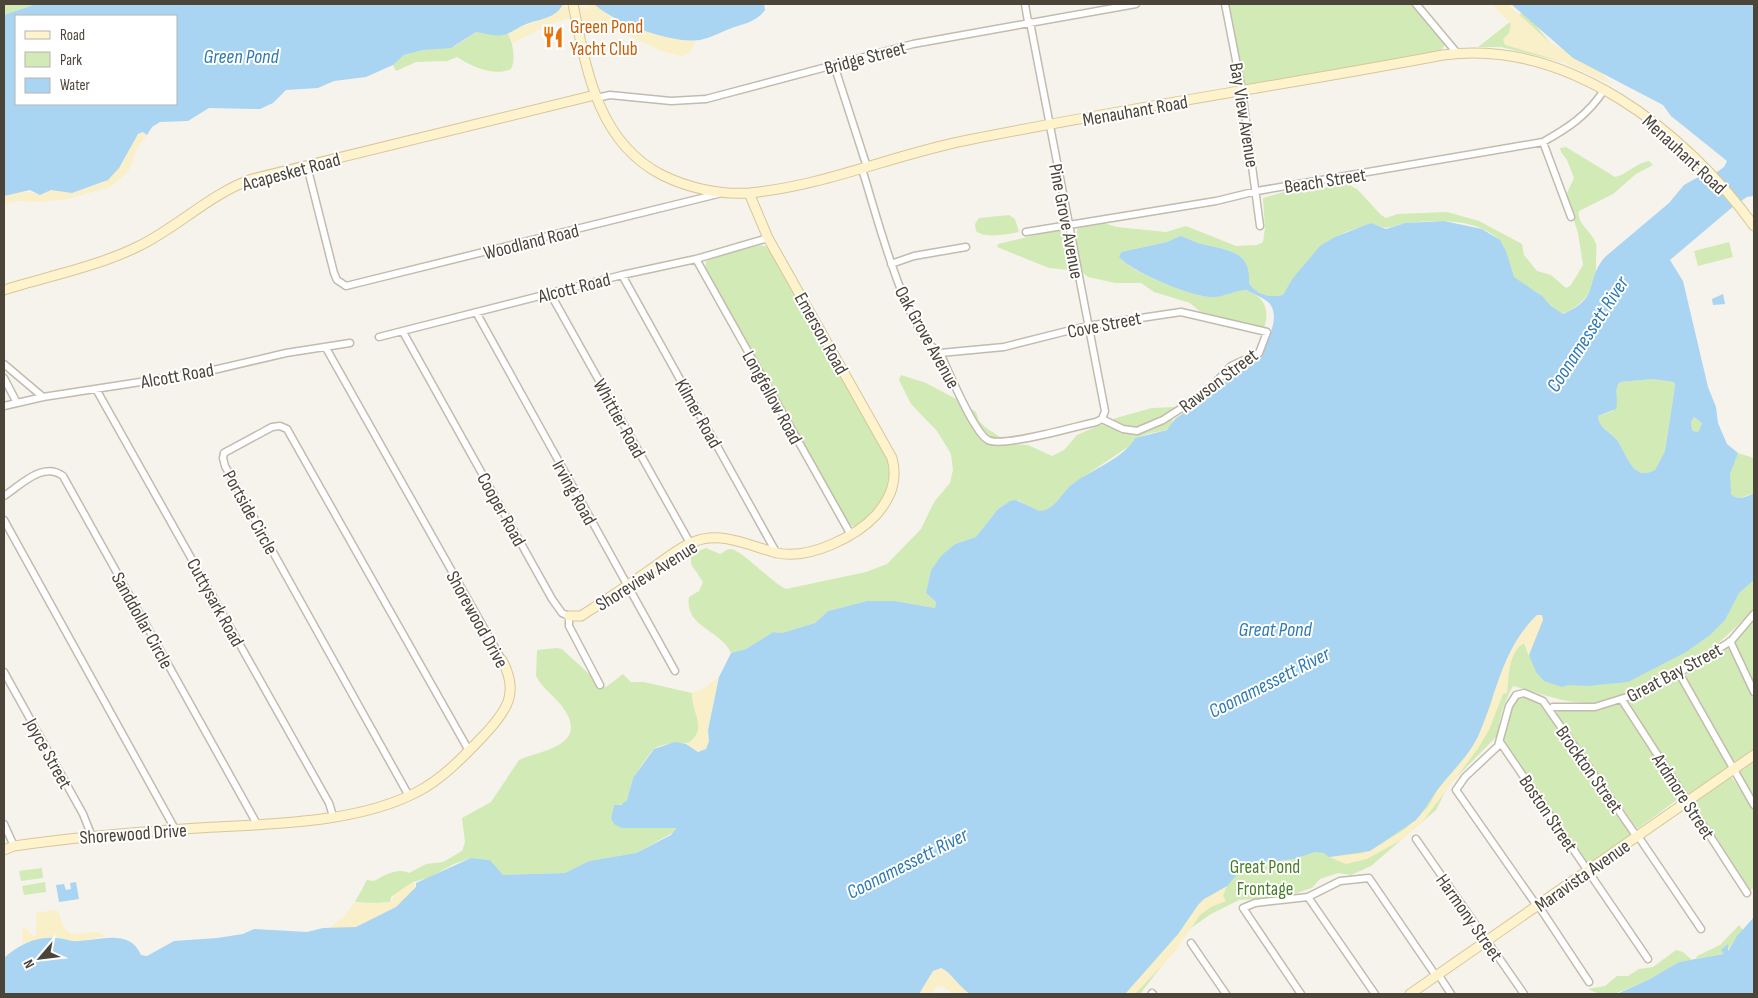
<svg xmlns="http://www.w3.org/2000/svg" width="1758" height="998" font-family="'Sofia Sans Condensed',sans-serif">
	<rect width="100%" height="100%" fill="#f6f3ec"/>
	<path fill="#d2eab5" d="M4 4H36L4 15Z
		M1228 4H1411L1445 45 1439 53 1246 86 1243 84Z
		M1524 11 1551 44 1563 62 1501 47H1478Z
		M476 32 494 35 508 34C513 43 516 59 511 69 494 77 471 66 457 57L447 61 416 62 396 71 393 65 404 55 423 50 455 46Z
		M1566 147 1615 177C1626 175 1636 163 1649 161L1653 165 1636 174 1613 194 1579 211C1576 224 1593 232 1596 244 1597 249 1596 255 1596 260 1597 286 1586 304 1562 314 1554 309 1549 303 1542 297 1534 288 1522 286 1514 278 1500 263 1517 245 1483 229 1461 219 1431 220 1408 223 1389 225 1391 232 1371 223 1362 228 1351 229 1342 234 1314 246 1300 271 1283 295 1269 298 1257 295 1249 283 1252 249 1224 250 1198 243 1192 241 1186 237 1180 236L1167 242 1121 252 1119 257C1131 272 1193 298 1214 297 1224 296 1238 287 1248 291 1267 298 1270 313 1263 331L1238 329 1204 315 1190 303 1154 292 1141 283H1115L1088 277 1083 273 1077 249 1076 234 1078 228 1104 223 1117 227 1166 232 1186 226 1236 246 1257 245 1263 242 1265 228 1263 198 1284 192 1324 188 1335 183 1348 184 1358 190 1381 215 1386 218 1398 214 1447 212 1479 221 1522 244 1524 255 1537 271 1551 275 1566 288 1571 285 1583 265 1578 233 1566 195 1574 178 1567 160 1561 152 1560 148Z
		M1009 215 1015 219 1019 232C1008 234 985 239 976 231L975 224 979 218Z
		M1061 229 1067 247 1070 270 1049 268 997 247 998 244Z
		M1729 242 1733 257 1698 266 1694 251Z
		M760 245 768 247 884 450C899 487 885 503 856 527L850 525 844 517 705 268 706 262 710 258Z
		M901 375 926 383 958 400 976 412 979 421 985 427 1010 444 1028 445 1052 456 1064 450 1077 435 1116 418 1152 408 1174 407C1172 429 1174 429 1151 433 1146 434 1141 437 1135 438L1131 445 1074 483 1051 507 1042 512 1033 509 1018 500 1008 502 998 509 976 537 955 544 944 554 931 570 926 593 936 602 935 608 895 601H867L828 611 815 623 782 633 773 632 746 649 731 653C721 630 684 627 689 597L699 591 703 582 691 564V554L706 548 720 554C724 553 726 549 730 549 739 547 773 584 786 589L866 572 887 564 921 529 934 502 950 483 953 470 951 454 937 431 911 404 899 380Z
		M1653 379 1674 382 1675 386 1665 451 1655 470C1632 482 1627 454 1617 440 1610 430 1600 430 1598 416L1613 411C1619 401 1613 392 1620 382Z
		M1694 417 1702 423 1699 431 1696 432 1692 430 1691 422Z
		M1738 453 1754 458V493L1740 498 1732 496C1726 482 1731 466 1738 453Z
		M1754 580V608C1720 647 1675 679 1625 694 1611 698 1599 704 1584 703 1560 702 1536 692 1513 686 1504 702 1499 717 1498 735L1448 786 1436 810 1371 866 1351 875 1338 873 1320 879 1312 888 1284 897 1239 900 1211 914 1191 928 1140 994H1120L1180 921 1506 644 1524 643 1529 656 1578 685 1618 683 1685 652 1701 636 1724 621 1739 592Z
		M1754 617V685L1734 641Z
		M1727 647 1732 650 1754 698V750L1736 763 1733 761 1685 679 1687 673Z
		M557 648 562 649 601 685 606 687 623 674 631 682H644L692 693C691 708 704 722 696 737 690 750 663 737 651 752 645 760 639 769 634 777 629 784 631 796 625 802 622 805 618 805 614 805L611 818 622 828 674 826 677 828 676 831 636 853 589 861 565 873 503 875 490 860 471 858 454 864 428 878 413 882 391 897 390 902C387 903 359 903 355 902L367 880 374 881C384 875 398 867 409 873L426 864 443 862 462 851 465 842 462 818 491 802 519 760C543 750 592 745 561 705 553 695 542 688 536 676L537 650Z
		M1675 679H1679L1728 767 1690 795 1687 794 1627 703 1629 699Z
		M1521 696 1539 700 1631 831V836L1588 866 1503 740 1513 701Z
		M1617 704 1622 706 1681 797 1637 829 1556 716 1558 710 1591 709Z
		M1754 759V799L1739 774 1740 770Z
		M1731 776 1754 810V888L1750 890 1695 804 1696 800Z
		M42 868 43 878 21 881 19 871Z
		M45 882 46 892 24 895 22 886Z
		M1739 925 1743 930 1724 954 1679 962 1648 980 1617 993 1599 994 1588 989 1605 986 1617 976H1628L1639 969 1653 967 1676 950 1683 952 1692 960H1695L1697 956 1720 945Z"/>
	<path fill="#f9efc9" d="M574 4 591 10 585 4H594L611 17 660 36 696 40 690 52 682 56 676 55 659 50 614 29 568 19 550 24 513 43 508 34C526 22 549 22 563 5L571 10Z
		M1492 4H1508L1549 42 1595 66 1613 85 1560 61 1505 45 1503 39 1509 33 1511 24Z
		M143 132 147 135 138 146 128 172 110 187 68 199 37 202 18 201 4 204V196C20 192 24 190 40 195L51 190 72 193 103 183 122 164 135 138Z
		M1242 358 1246 362 1218 389 1175 419 1174 407 1199 394 1237 360Z
		M1537 615H1542C1546 626 1534 645 1529 655L1525 643C1508 650 1509 678 1507 693L1503 694 1489 730 1477 750 1423 821 1403 839 1367 859 1346 864 1329 857 1363 853 1376 847 1405 829 1428 807 1438 789 1477 738 1491 704 1496 681 1510 648 1523 629Z
		M719 677 708 730 710 741 706 749 698 752 686 744C710 730 691 713 692 693L703 689Z
		M413 882 416 887C410 893 404 902 396 907 381 917 347 935 329 928L344 916 355 902C360 904 385 903 390 902L395 894Z
		M1227 886 1223 896 1226 901 1211 907 1200 915 1173 954 1135 994H1125L1178 934 1198 905 1204 899Z
		M54 910 58 911 64 928 69 933C82 936 94 927 106 936L77 942 56 937 22 943V929L26 928 33 936 36 935V913Z
		M941 968C950 971 960 988 970 994H955L942 986 937 987 931 994H919L933 971Z"/>
	<path fill="#a9d4f2" fill-rule="evenodd" d="M36 4H563C556 19 538 19 524 25 517 28 510 34 503 35 493 37 485 33 476 32L451 48 423 50 404 55 393 65 366 77 334 81 318 88 286 90 273 103 260 109 209 108 188 121 160 122 152 127 147 135 143 132 138 134 119 168 108 180 72 193 51 190 40 195 30 190 4 196V15ZM16 16H176V104H16Z
		M594 4H764L765 10C756 23 742 24 729 29 719 33 710 38 700 40 672 44 614 23 594 4Z
		M1511 4H1754V196L1747 197 1735 205 1670 260 1683 281 1708 387 1716 407 1718 423 1727 444 1738 453 1730 474 1731 494C1737 501 1747 497 1754 493V580L1739 593 1725 620 1710 635 1686 652 1628 682 1587 686 1568 685 1562 687 1544 681 1536 672 1529 655 1543 620 1542 615H1537C1502 648 1497 693 1479 734 1470 755 1452 771 1438 789 1430 799 1425 810 1416 820L1370 851 1329 857 1324 853 1315 852 1293 859 1268 862 1241 870 1227 886 1204 899 1198 905 1178 934 1125 994H970C960 988 950 971 941 968L933 971 919 994H4V958C18 945 36 936 56 938 64 938 71 942 79 941 101 940 130 929 141 955L147 956 174 941 217 938 243 934 254 929 307 932 323 928 356 927 396 907 416 887V883L471 858 490 860 503 875 565 873 589 861 636 853 671 835 677 828H622L614 824 611 818 614 805H621L627 800 633 778 654 749 675 742 686 744 698 752 706 749 709 741 708 730 719 677 731 653 746 649 773 632 782 633 815 623 828 611 867 601H895L935 608 936 602 926 593 931 570 942 555 955 544 976 537 998 509 1010 501 1016 500 1039 511C1055 511 1062 491 1074 483 1091 470 1126 457 1135 438L1167 430 1175 419 1218 389 1239 367 1260 357C1266 343 1281 319 1270 304 1265 298 1252 293 1246 290 1236 290 1226 296 1215 297 1195 299 1132 272 1119 257L1121 252 1167 242 1180 236C1186 237 1192 241 1198 243 1224 250 1252 249 1249 283 1257 295 1269 298 1283 295L1293 278 1320 246 1335 237 1371 223 1386 229 1405 223 1444 221 1482 229 1500 240 1506 251 1514 277 1542 296 1551 306 1563 314C1602 297 1584 281 1605 257L1669 203 1684 185 1700 176 1707 179 1724 167 1727 161 1671 116 1663 105 1573 58ZM1653 379 1674 382 1675 386 1665 451 1655 470C1632 482 1627 454 1617 440 1609 430 1600 430 1598 416L1616 409C1619 400 1613 391 1620 382ZM1694 417 1702 423 1699 431 1696 432 1692 430 1691 422Z
		M1723 294 1725 304 1713 305 1712 299Z
		M76 882 79 899 59 902 56 885 64 884 66 890 71 889 70 883Z
		M1754 917V994H1609L1619 993 1648 980 1679 962 1724 954 1721 950 1728 944V951L1737 936Z"/>
	<g fill="none" stroke-linecap="round" stroke-linejoin="round">
		<g stroke="#c2bbae" stroke-width="9">
			<path id="street" d="M1025 4 1028 22
				M1225 4 1242 91 1260 226
				M1416 4 1457 53
				M1030 22 1105 411 1102 419
				M834 65 867 167
				M596 98 610 95 671 101 706 99 913 44 1136 4
				M1543 142 1571 217
				M307 166 334 273 337 280 346 286 718 194
				M862 169C875 209 906 334 940 353 948 370 974 433 988 440 1002 448 1076 426 1096 422L1102 419 1123 429 1137 431 1163 420 1191 402 1213 385 1231 366 1259 353 1267 332 1181 312 1087 326 1004 347 940 353
				M1026 232 1216 201 1257 191 1543 142C1568 128 1588 115 1604 90
				M696 259 851 535
				M891 264 914 256 966 247
				M622 275 776 552
				M550 293 690 543
				M476 312 675 671
				M403 332 552 599 562 613 569 616V626L600 685
				M379 337 622 275 696 259 768 238
				M326 348 502 660
				M4 364 43 397
				M4 378 17 403
				M96 389 329 803 333 816
				M4 406 43 397 205 372 286 353 350 343
				M4 496C21 485 43 461 63 476L257 824
				M4 520 175 829
				M1730 641 1754 692
				M4 672 83 814 91 834
				M1679 673 1754 805
				M1622 700 1747 893
				M1553 707H1595L1643 692 1679 673 1731 641 1754 614
				M1500 742 1648 959
				M409 796 225 466 223 458 224 453 272 427 280 426 287 429 468 749
				M4 824 14 846
				M1638 836 1701 929
				M1416 839 1524 994
				M1308 897 1375 994
				M1538 905 1589 982
				M1537 906 1456 790 1465 777 1498 746 1509 706 1516 695 1524 693 1543 701 1637 837
				M1191 943 1226 994
				M1438 974 1451 994
				M1152 993 1153 994
				M1301 994 1243 908 1255 903 1308 897 1340 881 1369 878 1436 976"/>
		</g>
		<g stroke="#d6c79b" stroke-width="11">
			<path id="secondary" d="M573 4C586 68 597 142 662 175 688 188 720 195 749 193 825 186 895 154 968 140 1126 108 1285 85 1443 55 1567 38 1685 131 1754 226
				M4 290C48 276 97 267 139 246 178 227 210 194 252 179L595 95
				M569 616H581C606 600 630 584 654 567 667 558 681 546 696 541 722 531 753 547 777 553 809 560 856 537 877 514 891 497 898 480 892 458L768 238 749 193
				M4 850 14 846C76 837 136 832 198 828 267 824 356 824 417 792 443 779 466 754 486 733 508 709 519 692 502 660
				M1410 994 1754 755"/>
		</g>
		<use href="#street" stroke="#fff" stroke-width="6"/>
		<use href="#secondary" stroke="#fff3cd" stroke-width="9"/>
	</g>
	<defs>
		<g id="restaurant-bare" transform="scale(1.725)"><path d="M-5-6h1v4h1v-4h1v4h1v-4h1v5L-1.5 .5V6h-2V.5L-5-1ZM5-6V6H3V1.5H1.5Q1.5-4 5-6Z" fill="#e8710a" stroke="#fff" stroke-width="2.5" paint-order="stroke"/></g>
	</defs>
	<g fill-rule="evenodd">
		<use href="#restaurant-bare" x="553" y="37"/>
	</g>
	<g text-anchor="middle" stroke-width="4" stroke-linejoin="round" paint-order="stroke">
		<g font-size="19" fill="#c56008" stroke="#fff" text-anchor="start">
			<text x="570" y="33">Green Pond<tspan x="570" dy="22">Yacht Club</tspan></text>
		</g>
		<g font-size="19" fill="#4b4439" stroke="#fff">
			<text transform="translate(865 57) rotate(-15)" y="7">Bridge Street</text>
			<text transform="translate(1135 110) rotate(-10)" y="7">Menauhant Road</text>
			<text transform="translate(1245 115) rotate(81)" y="7">Bay View Avenue</text>
			<text transform="translate(1685 154) rotate(43)" y="7">Menauhant Road</text>
			<text transform="translate(291 171) rotate(-15)" y="7">Acapesket Road</text>
			<text transform="translate(1325 180) rotate(-9)" y="7">Beach Street</text>
			<text transform="translate(1067 221) rotate(79)" y="7">Pine Grove Avenue</text>
			<text transform="translate(531 241) rotate(-14)" y="7">Woodland Road</text>
			<text transform="translate(574 287) rotate(-14)" y="7">Alcott Road</text>
			<text transform="translate(1104 324) rotate(-11)" y="7">Cove Street</text>
			<text transform="translate(822 333) rotate(61)" y="7">Emerson Road</text>
			<text transform="translate(928 337) rotate(61)" y="7">Oak Grove Avenue</text>
			<text transform="translate(177 375) rotate(-10)" y="7">Alcott Road</text>
			<text transform="translate(1218 380) rotate(-37)" y="7">Rawson Street</text>
			<text transform="translate(773 397) rotate(61)" y="7">Longfellow Road</text>
			<text transform="translate(699 413) rotate(61)" y="7">Kilmer Road</text>
			<text transform="translate(620 418) rotate(61)" y="7">Whittier Road</text>
			<text transform="translate(575 492) rotate(61)" y="7">Irving Road</text>
			<text transform="translate(502 509) rotate(61)" y="7">Cooper Road</text>
			<text transform="translate(251 512) rotate(61)" y="7">Portside Circle</text>
			<text transform="translate(646 575) rotate(-32)" y="7">Shoreview Avenue</text>
			<text transform="translate(216 602) rotate(61)" y="7">Cuttysark Road</text>
			<text transform="translate(478 619) rotate(61)" y="7">Shorewood Drive</text>
			<text transform="translate(143 620) rotate(61)" y="7">Sanddollar Circle</text>
			<text transform="translate(1674 672) rotate(-28)" y="7">Great Bay Street</text>
			<text transform="translate(49 753) rotate(61)" y="7">Joyce Street</text>
			<text transform="translate(1590 769) rotate(55)" y="7">Brockton Street</text>
			<text transform="translate(1684 796) rotate(57)" y="7">Ardmore Street</text>
			<text transform="translate(1549 813) rotate(56)" y="7">Boston Street</text>
			<text transform="translate(133 833) rotate(-4)" y="7">Shorewood Drive</text>
			<text transform="translate(1582 875) rotate(-35)" y="7">Maravista Avenue</text>
			<text transform="translate(1470 917) rotate(55)" y="7">Harmony Street</text>
		</g>
		<g font-size="19" fill="#4a7f2a" stroke="#fff">
			<text x="1265" y="873">Great Pond<tspan x="1265" dy="22">Frontage</tspan></text>
		</g>
		<g font-size="20" font-style="italic" fill="#2e7ab2" stroke="#fff">
			<text x="241" y="63">Green Pond</text>
			<text transform="translate(1587 334) rotate(-57)" y="7">Coonamessett River</text>
			<text x="1275" y="636">Great Pond</text>
			<text transform="translate(1269 682) rotate(-27)" y="7">Coonamessett River</text>
			<text transform="translate(907 863) rotate(-27)" y="7">Coonamessett River</text>
		</g>
	</g>
	<rect width="1758" height="998" fill="none" stroke="#4b4439" stroke-width="10"/>
	<rect x="15" y="15" width="162" height="90" fill="#ffffff" stroke="#b7b4b0"/>
	<rect x="25" y="31" width="25" height="8" fill="#fff3cd" stroke="#b7b4b0"/>
	<text x="60" y="40" font-size="15" fill="#4b4439">Road</text>
	<rect x="25" y="52" width="25" height="15" fill="#d2eab5" stroke="#b7b4b0"/>
	<text x="60" y="65" font-size="15" fill="#4b4439">Park</text>
	<rect x="25" y="78" width="25" height="15" fill="#a9d4f2" stroke="#b7b4b0"/>
	<text x="60" y="90" font-size="15" fill="#4b4439">Water</text>
	<g transform="translate(40 958) rotate(242)" stroke="#ffffff" stroke-width="4" paint-order="stroke">
	<path d="M0-4L9 19L0 12L-9 19Z" fill="#4b4439"/>
	<text y="-8" font-size="14" font-weight="bold" text-anchor="middle" fill="#4b4439">N</text>
	</g>
</svg>
